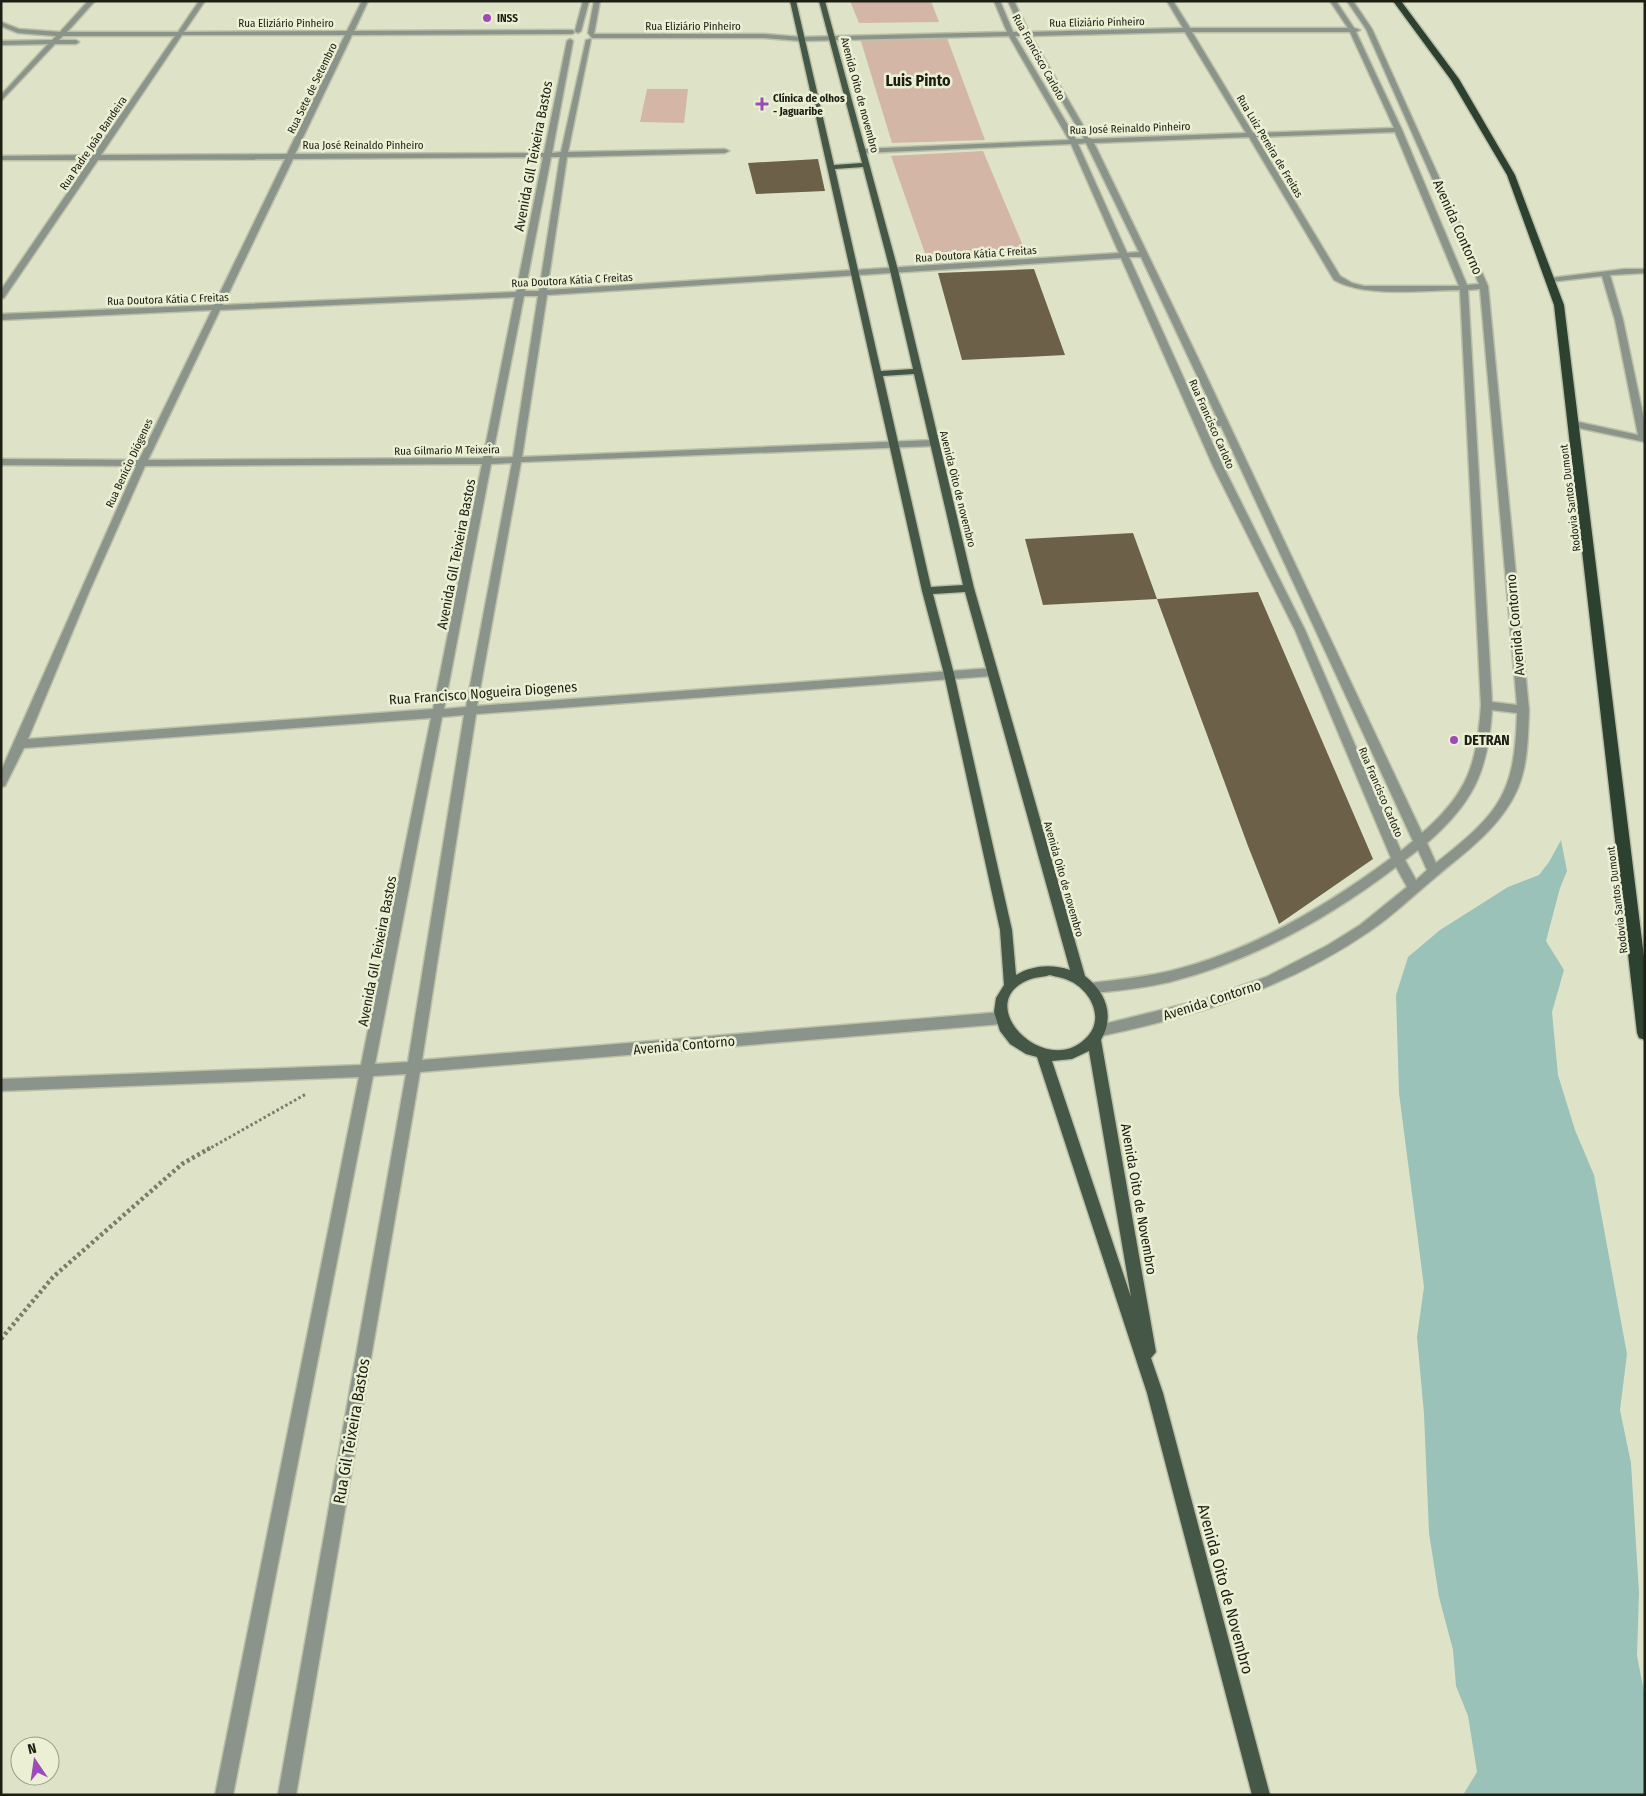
<svg xmlns="http://www.w3.org/2000/svg" width="1646" height="1796" font-family="'Fira Sans Condensed',sans-serif">
	<rect width="100%" height="100%" fill="#dee3c7"/>
	<path fill="#d3b6a5" d="M850 1H931L939 22 859 23Z
		M860 38H947L985 140 892 143Z
		M647 89H688L684 123 640 122Z
		M983 151 1026 253 927 259 891 156Z"/>
	<path fill="#9bc2b9" d="M1561 840 1567 871 1560 888 1546 941 1564 970 1552 1012 1558 1075 1575 1130 1594 1175 1627 1354 1620 1410 1631 1463 1639 1593 1637 1656 1645 1696V1795H1463L1477 1772 1468 1716 1456 1686 1453 1650 1439 1597 1429 1533 1424 1414 1417 1337 1424 1287 1399 1093 1396 995 1408 957 1440 930 1508 887 1539 875 1549 862Z"/>
	<path fill="#6c6048" d="M818 159 825 191 756 194 748 163Z
		M1034 269 1065 355 962 360 938 273Z
		M1133 533 1157 599 1043 605 1025 539Z
		M1258 592 1373 859 1279 924 1248 846 1157 599Z"/>
	<g fill="none" stroke-linecap="round" stroke-linejoin="round">
		<g stroke="#bbc0a7" stroke-width="3">
			<path id="minor" d="M88 1H95L67 32H178L199 1H205L184 32 347 31 362 1H368L354 31 572 30 575 32 572 34 352 35 295 154 544 153 567 41 570 39 573 41 552 153 561 152 586 40 591 39 568 152 725 149 729 151 725 153 567 157 547 290 1119 253 1071 144 862 153 858 151 862 149 1069 140 1009 36 801 41 764 38H592L588 33 594 1H600L594 34H764L801 37 1007 32 994 1H1000L1013 32H1022L1008 1H1014L1029 32 1183 28 1167 1H1173L1190 28H1348L1330 1H1336L1354 28 1360 30 1356 32 1402 130 1467 285 1479 284 1366 29 1347 1H1353L1372 29 1488 286 1529 710C1528 736 1528 764 1518 788 1502 826 1467 851 1437 876 1415 894 1394 915 1370 931 1289 987 1197 1016 1101 1036L1096 1034 1094 1030 1096 1026 1205 999 1266 977 1328 945 1360 925 1407 887 1396 867C1329 918 1252 961 1170 982 1144 988 1118 991 1091 993L1086 992 1084 988 1086 984 1091 983C1117 980 1144 977 1170 971 1251 951 1325 907 1391 858L1295 630 1213 466 1121 258 547 295 522 457 933 440 938 443 933 446 521 462 477 706 992 668 997 672 992 676 476 714 422 1060 1002 1012 1007 1014 1009 1018 1007 1022 1002 1024 420 1072 296 1795H278L406 1074 373 1076 233 1795H215L359 1077 1 1091V1079L361 1065 431 718 24 748 5 786 1 787V771L136 466 1 465V459L139 460 212 310 1 320V314L214 305 285 159 98 160 4 298H1V290L90 160H1V156L93 155 175 36H63L59 40H76L79 42 76 44H55L1 101V95L48 44 1 45V41L52 40 56 36 18 33 1 26V22L19 29 60 32ZM1185 32 1246 133 1091 139 1031 36ZM1192 32H1350L1394 128 1253 133ZM182 35H345L287 154 101 155ZM1015 36H1024L1084 139H1076ZM1395 132 1459 286H1364L1352 283 1340 276 1256 137ZM1249 137 1334 280C1365 298 1424 290 1460 290L1481 705C1477 764 1468 793 1422 833L1196 354 1094 143ZM1086 143 1139 252 1127 253 1078 144ZM543 157 516 292 223 305 293 159ZM551 157H560L539 291H525ZM1129 257H1141L1218 420 1203 421ZM1480 289 1517 705 1492 702 1468 290ZM524 296H538L513 457 492 458ZM515 297 483 458 148 460 220 310ZM1221 426 1413 841 1401 851 1305 630 1223 466 1205 427ZM512 463 466 707 444 709 491 464ZM482 464 433 709 28 739 89 592 145 466ZM1492 710 1517 713C1515 795 1499 813 1436 863L1427 843C1474 802 1488 771 1492 710ZM464 715 408 1062 375 1064 442 717ZM1418 850 1427 870 1416 880 1405 860Z
				M583 1H589L581 31 578 33 575 31Z
				M1625 269H1645V273L1610 275 1623 320 1645 424V442L1574 427 1569 424 1574 421 1638 435 1615 320 1602 276 1550 282 1546 280 1550 278Z"/>
		</g>
		<g stroke="#bbc0a7" stroke-width="3">
			<path id="major" d="M790 1H796L834 165 862 163 819 1H825L898 270 974 588 1085 976C1106 992 1115 1016 1101 1040L1156 1352 1151 1358 1163 1393 1270 1795H1252L1147 1393 1037 1057 1026 1054 1010 1044 1000 1031 994 1012 996 998 1004 985 1000 930 944 674 922 591ZM863 167 890 270 913 369 881 371 835 169ZM914 374 963 585 931 587 883 376ZM965 592 1070 970C1052 964 1033 965 1016 975L1012 930 954 674 933 594ZM1050 975C1057 977 1065 978 1072 982 1091 992 1104 1018 1088 1036 1046 1083 968 1001 1031 979 1037 977 1044 977 1050 975ZM1089 1051 1131 1297 1052 1061 1072 1059Z"/>
		</g>
		<g stroke="#bbc0a7" stroke-width="3">
			<path id="highway" d="M1393 1H1401L1459 79 1515 175 1564 305 1645 965V1040L1639 1038 1637 1033 1554 305 1507 175 1451 80Z"/>
		</g>
		<path stroke="#7a7d6a" stroke-width="3" stroke-dasharray="2.5 2.5" stroke-linecap="butt" d="M207 1150 306 1094"/>
		<path stroke="#7a7d6a" stroke-width="4.5" stroke-dasharray="3 3" stroke-linecap="butt" d="M1 1339 53 1277 182 1164 210 1148"/>
		<use href="#minor" fill="#8a948b" fill-rule="evenodd"/>
		<use href="#major" fill="#455747" fill-rule="evenodd"/>
		<use href="#highway" fill="#2d4130" fill-rule="evenodd"/>
	</g>
	<g fill="#9d4bba" stroke="#ebf0d4" stroke-width="2">
		<circle cx="487" cy="18" r="5"/>
		<path d="M759.5 96.5h5v5h5v5h-5v5h-5v-5h-5v-5h5z"/>
		<circle cx="1454" cy="740" r="5"/>
	</g>
	<g text-anchor="middle" stroke-width="5" stroke-linejoin="round" paint-order="stroke">
		<g font-size="11" font-weight="bold" fill="#1d1e14" stroke="#ebf0d4" text-anchor="start">
			<text x="497" y="22">INSS</text>
			<text x="773" y="102">Clínica de olhos<tspan x="773" dy="13">- Jaguaribe</tspan></text>
		</g>
		<g font-size="11" fill="#1d1e14" stroke="#ebf0d4">
			<text transform="translate(1097 22) rotate(-1)" y="4">Rua Eliziário Pinheiro</text>
			<text x="286" y="27">Rua Eliziário Pinheiro</text>
			<text x="693" y="30">Rua Eliziário Pinheiro</text>
			<text transform="translate(1039 57) rotate(61)" y="4">Rua Francisco Carloto</text>
			<text transform="translate(312 88) rotate(-64)" y="4">Rua Sete de Setembro</text>
			<text transform="translate(860 95) rotate(75)" y="4">Avenida Oito de novembro</text>
			<text transform="translate(1130 128) rotate(-2)" y="4">Rua José Reinaldo Pinheiro</text>
			<text transform="translate(93 143) rotate(-56)" y="4">Rua Padre João Bandeira</text>
			<text x="363" y="149">Rua José Reinaldo Pinheiro</text>
			<text transform="translate(1270 146) rotate(59)" y="4">Rua Luiz Pereira de Freitas</text>
			<text transform="translate(976 254) rotate(-4)" y="4">Rua Doutora Kátia C Freitas</text>
			<text transform="translate(572 280) rotate(-3)" y="4">Rua Doutora Kátia C Freitas</text>
			<text transform="translate(168 299) rotate(-2)" y="4">Rua Doutora Kátia C Freitas</text>
			<text transform="translate(1212 424) rotate(66)" y="4">Rua Francisco Carloto</text>
			<text transform="translate(447 450) rotate(-1)" y="4">Rua Gilmario M Teixeira</text>
			<text transform="translate(129 463) rotate(-65)" y="4">Rua Benício Diógenes</text>
			<text transform="translate(958 489) rotate(76)" y="4">Avenida Oito de novembro</text>
			<text transform="translate(1570 498) rotate(-97)" y="4">Rodovia Santos Dumont</text>
			<text transform="translate(1381 792) rotate(67)" y="4">Rua Francisco Carloto</text>
			<text transform="translate(1064 879) rotate(74)" y="4">Avenida Oito de novembro</text>
			<text transform="translate(1617 900) rotate(-97)" y="4">Rodovia Santos Dumont</text>
		</g>
		<g font-size="14" fill="#1d1e14" stroke="#ebf0d4">
			<text transform="translate(533 156) rotate(-79)" y="5">Avenida GIl Teixeira Bastos</text>
			<text transform="translate(1458 227) rotate(66)" y="5">Avenida Contorno</text>
			<text transform="translate(456 554) rotate(-79)" y="5">Avenida GIl Teixeira Bastos</text>
			<text transform="translate(1515 625) rotate(-95)" y="5">Avenida Contorno</text>
			<text transform="translate(483 693) rotate(-4)" y="5">Rua Francisco Nogueira Diogenes</text>
			<text transform="translate(377 951) rotate(-79)" y="5">Avenida GIl Teixeira Bastos</text>
			<text transform="translate(1212 1000) rotate(-18)" y="5">Avenida Contorno</text>
			<text transform="translate(684 1045) rotate(-5)" y="5">Avenida Contorno</text>
			<text transform="translate(1139 1199) rotate(80)" y="5">Avenida Oito de Novembro</text>
		</g>
		<g font-size="14" font-weight="bold" fill="#1d1e14" stroke="#ebf0d4" text-anchor="start">
			<text x="1464" y="745">DETRAN</text>
		</g>
		<g font-size="16" font-weight="bold" fill="#1d1e14" stroke="#ebf0d4">
			<text x="918" y="86">Luis Pinto</text>
		</g>
		<g font-size="16" fill="#1d1e14" stroke="#ebf0d4">
			<text transform="translate(351 1431) rotate(-80)" y="6">Rua Gil Teixeira Bastos</text>
			<text transform="translate(1226 1589) rotate(75)" y="6">Avenida Oito de Novembro</text>
		</g>
	</g>
	<rect width="1646" height="1796" fill="none" stroke="#1d1e14" stroke-width="5"/>
	<g transform="translate(35 1761) rotate(347)"><circle r="24" fill="#ebf0d4" stroke="#999c87"/>
	<path d="M0-4L9 19L0 12L-9 19Z" fill="#9d4bba"/>
	<text y="-8" font-size="14" font-weight="bold" text-anchor="middle" fill="#1d1e14">N</text>
	</g>
</svg>
